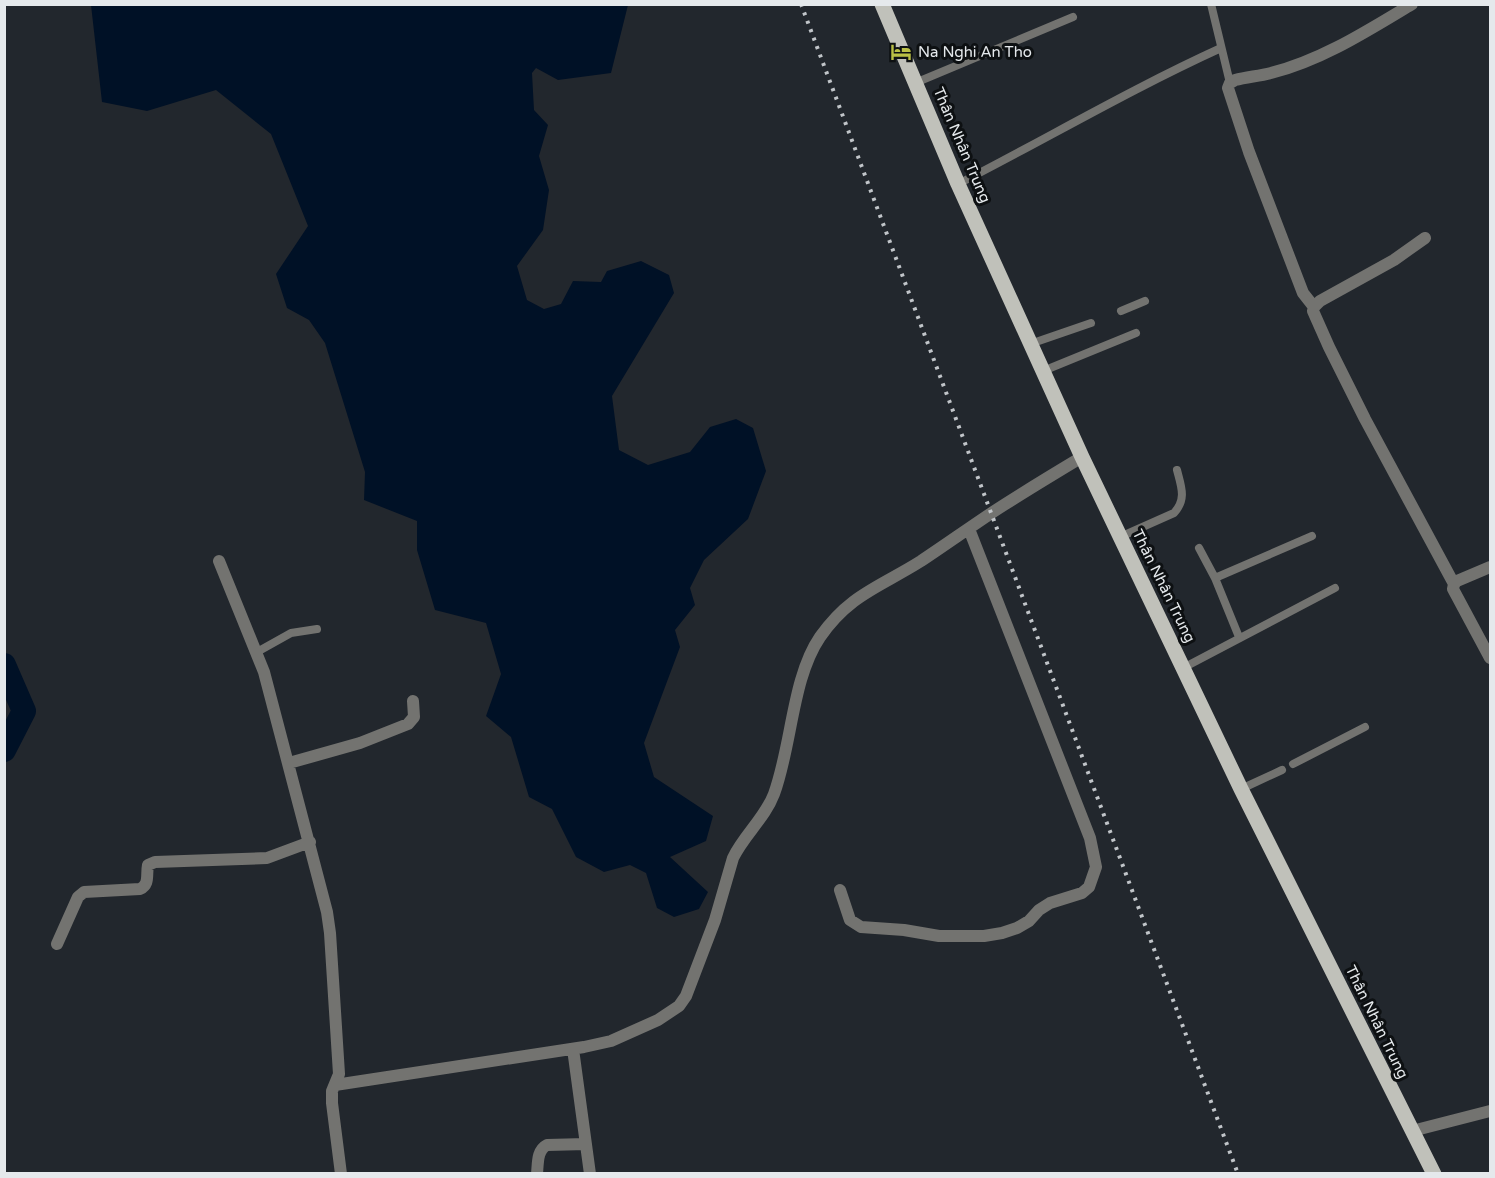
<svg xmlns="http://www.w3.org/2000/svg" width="1495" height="1178" font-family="'Varela Round',sans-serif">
	<rect width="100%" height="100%" fill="#22272d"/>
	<path fill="#001126" d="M91 5H628L611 73 558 80 536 68 532 73 534 110 548 125 539 156 549 190 543 230 517 266 527 300 544 309 561 304 573 281 601 282 607 271 641 261 669 275 674 293 612 396 619 450 648 465 690 452 710 427 736 419 753 428 766 471 748 519 704 560 690 588 695 605 675 630 680 647 644 743 654 777 713 816 706 841 670 857 708 892 699 909 674 917 657 908 646 873 630 865 604 872 576 857 552 809 529 797 511 737 486 716 501 674 486 623 435 610 417 550V521L364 500 365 472 325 343 309 320 287 308 276 274 308 226 271 134 216 90 147 111 102 102Z"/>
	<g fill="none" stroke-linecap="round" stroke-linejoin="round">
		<path stroke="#001126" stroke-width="24" d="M4 665 24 711 4 750"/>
		<path stroke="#737370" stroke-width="8" d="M1211 4 1230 83
			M915 83 1073 17
			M958 184C1046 139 1131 89 1221 48
			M1121 311 1145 301
			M1030 344 1091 323
			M1043 371 1136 333
			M1120 537 1174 513C1187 499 1181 486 1177 470
			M1199 548 1215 578 1239 637
			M1215 578 1312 536
			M257 652 291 633 317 629
			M1183 668 1335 588
			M1293 764 1365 727
			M1241 789 1282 770"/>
		<path stroke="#737370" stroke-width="12" d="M1425 238 1394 260 1320 301 1314 307 1313 311 1329 347 1365 419 1454 584
			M1314 307 1303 293 1249 152 1228 88 1230 83 1235 80C1247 77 1259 76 1271 73 1322 60 1367 31 1412 4
			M219 561 264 672 327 912 330 933 339 1074 332 1091V1103L341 1174
			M1490 567 1457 581 1454 584 1453 589 1490 658
			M289 763 360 743 408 724 414 717 413 701
			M840 890 850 920 861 927 904 930 939 936H984L1002 933 1017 928 1029 921 1039 910 1050 903 1082 893 1089 887 1096 867 1090 838 969 529
			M57 944 78 897 84 892 140 889C150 884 146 875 148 865L155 862 267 858 310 842
			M573 1049 590 1174
			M335 1085 584 1047 611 1041 658 1020 679 1006 686 996 715 920 733 858C744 835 765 818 774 794 792 745 792 678 820 637 850 594 880 587 921 561 945 545 969 528 993 512 1022 493 1052 475 1082 457
			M1412 1131 1490 1111
			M537 1174C538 1163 537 1150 547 1145L586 1144"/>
		<path stroke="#c0c1ba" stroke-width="15" d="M882 4 958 184 1082 457 1241 789 1434 1174"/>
		<path stroke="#c1c5c9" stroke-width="4" stroke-dasharray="3 6" stroke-linecap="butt" d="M801 4 1238 1174"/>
	</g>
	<defs>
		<g id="hotel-bare" transform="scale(1.62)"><path d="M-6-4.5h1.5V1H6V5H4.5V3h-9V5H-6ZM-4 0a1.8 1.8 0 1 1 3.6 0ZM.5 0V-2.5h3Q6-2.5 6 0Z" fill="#bac045" stroke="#0d1012" stroke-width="2.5" paint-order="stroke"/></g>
	</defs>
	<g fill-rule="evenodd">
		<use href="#hotel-bare" x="901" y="52"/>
	</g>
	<g text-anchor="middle" stroke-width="6" stroke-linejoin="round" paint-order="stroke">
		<g font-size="15" fill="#e5e9ec" stroke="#0d1012" text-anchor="start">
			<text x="918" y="57">Na Nghi An Tho</text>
		</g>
		<g font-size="15" fill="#e5e9ec" stroke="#0d1012">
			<text transform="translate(962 145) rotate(67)" y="5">Thân Nhân Trung</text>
			<text transform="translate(1164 586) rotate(64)" y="5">Thân Nhân Trung</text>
			<text transform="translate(1377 1022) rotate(64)" y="5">Thân Nhân Trung</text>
		</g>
	</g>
	<rect width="1495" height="1178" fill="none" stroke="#e5e9ec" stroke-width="12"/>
</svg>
